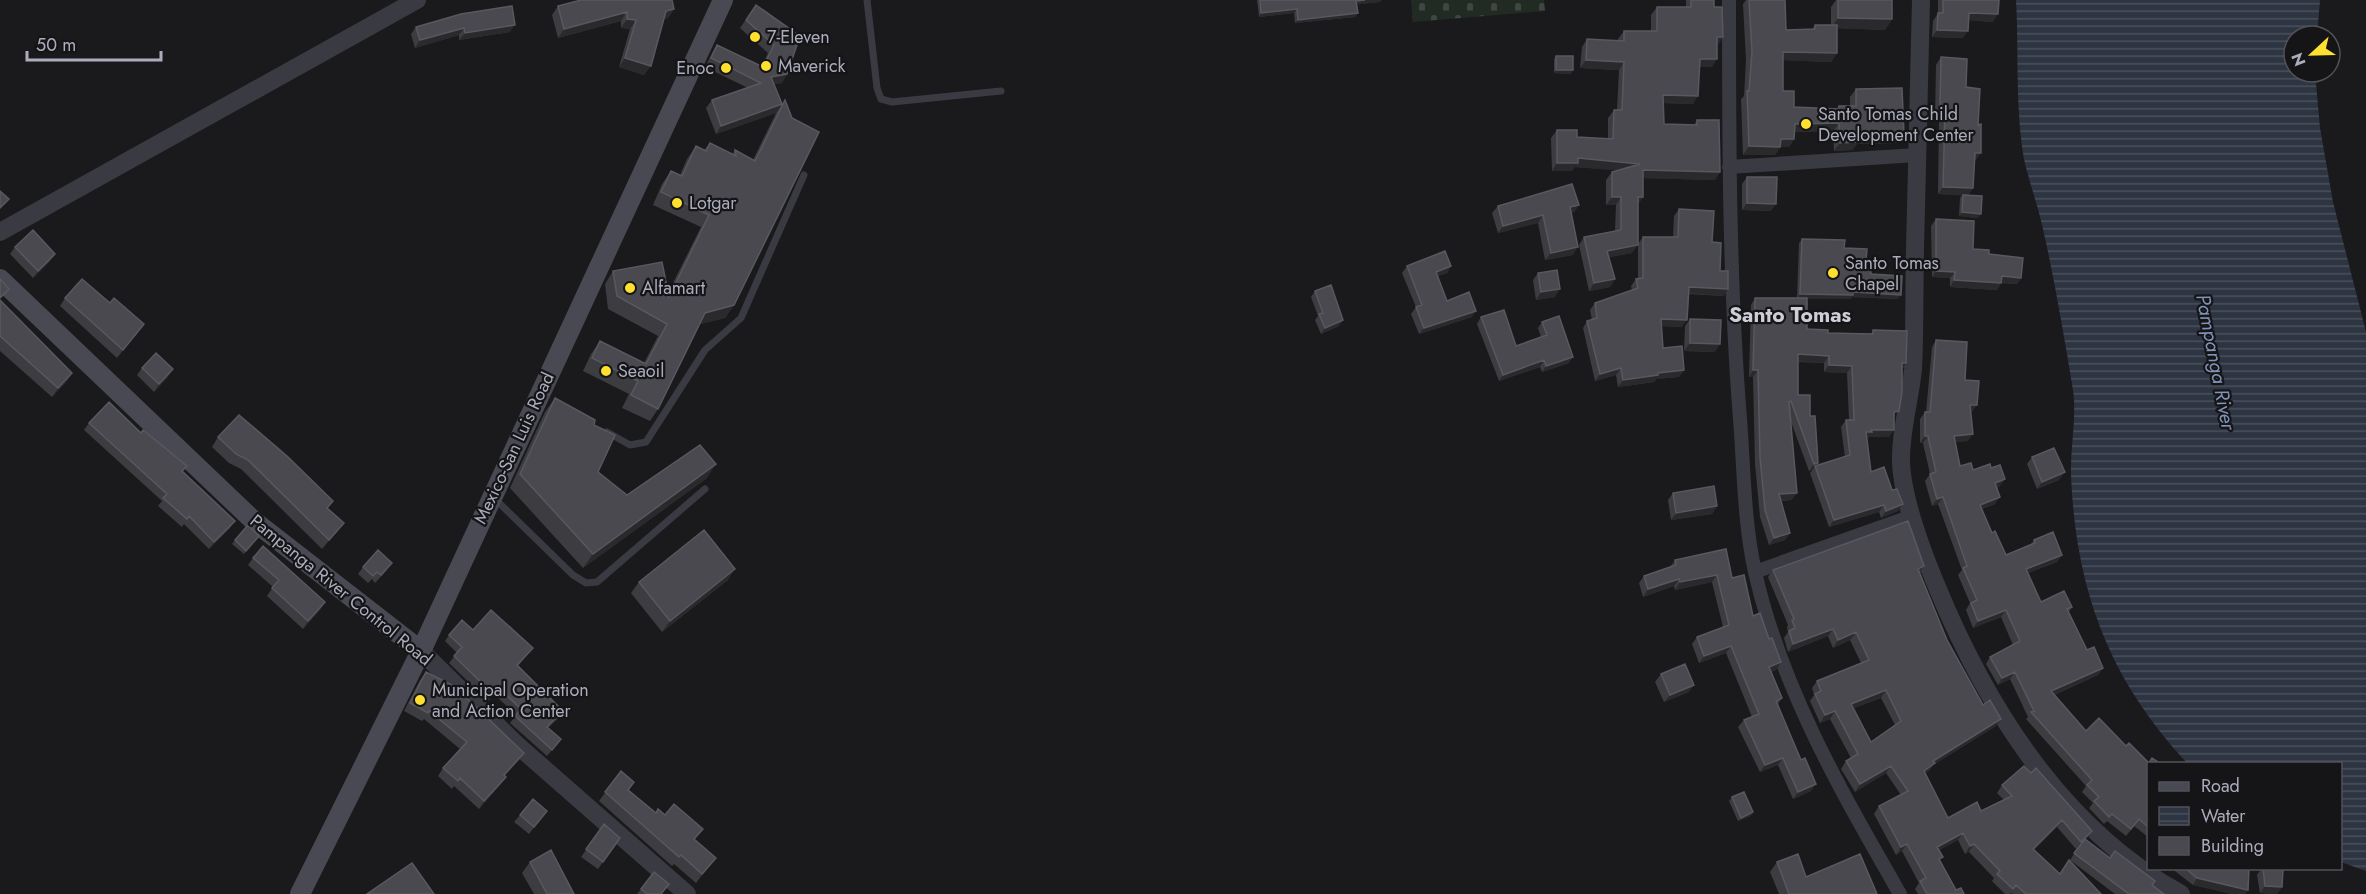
<svg xmlns="http://www.w3.org/2000/svg" width="2366" height="894" font-family="Jost,sans-serif">
	<defs>
		<pattern id="cemetery-stones" width="16" height="16" patternUnits="userSpaceOnUse" patternTransform="scale(1.5)"><rect width="16" height="16" fill="#212b24"/><path d="M2 7V4a2 2 0 0 1 4 0v3zM10 15v-3a2 2 0 0 1 4 0v3z" fill="#3f4742"/></pattern>
		<pattern id="water-rules" width="6" height="5" patternUnits="userSpaceOnUse" patternTransform="scale(1.5)"><rect width="6" height="5" fill="#2e3542"/><path d="M0 2.5h6" fill="none" stroke="#4a505b"/></pattern>
	</defs>
	<rect width="100%" height="100%" fill="#1a1a1c"/>
	<path fill="url(#cemetery-stones)" d="M1411 0H1544L1545 11 1413 22Z"/>
	<path fill="url(#water-rules)" d="M2016 0H2320L2317 36H2294V72H2315L2320 128 2333 202 2366 332V871L2341 862 2340 764 2187 763C2109 679 2076 591 2071 476 2070 447 2077 419 2073 390 2064 336 2055 282 2043 229 2038 205 2029 182 2024 159 2015 107 2019 52 2016 0Z"/>
	<g fill="none" stroke-linecap="round" stroke-linejoin="round">
		<path stroke="#3a3a42" stroke-width="7" d="M867 0 877 88 881 99 892 102 1001 91
			M607 432 630 445 646 442 705 350 741 318 804 175
			M494 498 573 575 586 583 597 582 705 489"/>
		<path stroke="#3a3a42" stroke-width="14" d="M1729 0C1729 140 1729 280 1740 419 1744 470 1744 523 1755 572 1781 688 1842 793 1900 894
			M1729 167 1917 155
			M1755 572 1912 516"/>
		<path stroke="#3a3a42" stroke-width="18" d="M1921 0C1919 83 1917 166 1915 249 1914 289 1915 329 1913 369 1910 400 1900 432 1901 463 1903 502 1922 551 1937 587 1987 708 2063 829 2181 894
			M0 232 417 0
			M421 651 516 744 687 894"/>
		<path stroke="#484952" stroke-width="20" d="M0 279 255 522 421 651
			M300 894 421 651 723 0"/>
	</g>
	<path fill="#3d3d41" fill-rule="evenodd" d="M1257 0H1381L1380 2 1357 4 1358 13 1355 17 1295 23 1294 13 1259 17Z
		M1686 0H1714V7L1723 37 1717 45 1712 67H1699L1693 104 1663 103 1664 124 1694 125 1697 120 1720 172 1715 180 1643 178V197L1638 204 1632 253 1609 257 1615 279 1610 287 1589 291 1579 245 1584 237 1615 231 1616 205H1606V180L1612 172 1618 170 1575 167 1572 171H1552L1551 138 1557 130 1577 137 1608 139V118L1614 110H1617L1619 70 1580 68 1582 47 1587 39 1618 41V39L1624 31H1651V15L1657 7H1686Z
		M1746 0H1785L1786 30 1812 29 1815 25H1831V7L1836 0H1892V19L1885 30 1837 28V53L1831 62 1783 60V91L1794 107 1836 109 1839 106H1850V97L1856 89 1898 143 1857 144 1852 150 1834 151 1833 131 1794 132V139L1789 147H1780L1775 155H1743L1741 99 1744 96 1746 60 1743 4Z
		M1938 0H1999L1993 22 1969 20 1963 38 1932 37 1933 21 1938 13Z
		M756 5 787 74 782 83 774 84 782 104 785 100 734 305 725 318 700 324 658 409 650 421 622 408 629 394 583 371 591 354 600 341 644 363 658 336 608 309 605 284 613 271 668 293 701 227 653 205 662 184 671 171 680 175 687 159 696 146 704 150 710 143 732 154 735 150 753 160 776 113 716 134 706 108 712 100 748 88 705 67 712 53 717 45 762 66 768 53 740 28Z
		M558 6 674 9 668 18 664 19 644 75 619 67 630 29 621 28V21L558 38 552 15Z
		M461 14 510 32 459 40V35L415 48 411 34 416 27Z
		M1556 56 1571 74 1554 73V59Z
		M1941 57 1966 87 1976 160H1974L1973 188 1968 195 1978 218 1959 216 1960 198 1962 195 1938 194 1939 117H1935L1936 65Z
		M1747 177 1771 211 1742 210V184Z
		M1579 205 1574 212 1571 213 1573 255 1545 260 1538 223 1498 233 1492 213 1498 206Z
		M1679 209 1712 242 1720 271 1724 296 1688 294 1682 327 1661 326 1663 348 1684 370 1679 377 1656 379 1654 382 1618 387 1616 375 1595 381 1583 328 1587 321 1592 320 1590 310 1595 303 1632 290 1631 286 1636 279H1638V244L1643 237H1673L1674 216Z
		M1936 219 1973 249 1989 254 2021 278 2017 284 2001 283 1997 290 1950 287V278L1932 277 1931 226Z
		M1802 239 1844 248 1866 260 1871 274 1898 299 1852 297 1850 299H1807V329L1828 333 1871 334 1873 330 1906 363 1902 370 1894 418 1889 437H1869L1867 439 1871 472 1892 490 1903 504 1898 511 1881 518 1879 512 1829 527 1810 473 1812 471H1809L1790 419 1792 500 1781 501 1790 533 1785 540 1769 545 1760 517 1755 464 1753 377H1749L1751 305 1755 298H1797L1799 243ZM1798 362 1824 363V372L1847 373 1849 420H1846L1841 427 1845 457 1816 466 1810 416 1798 395Z
		M15 247 50 261 33 278 10 254Z
		M1407 266H1451L1447 273 1438 276 1447 301 1472 317 1419 334 1411 314 1416 307 1402 273Z
		M1538 273 1555 297 1536 300 1533 280Z
		M1315 291 1339 326 1321 334 1315 320 1318 316 1311 297Z
		M65 298 110 303 144 324 117 358 60 306Z
		M0 300 72 373 66 382 52 397 0 351Z
		M1481 317 1516 346 1541 337 1538 328 1542 322 1569 363 1542 372 1540 367 1499 381 1477 324Z
		M1690 319 1715 352 1684 351 1685 326Z
		M1936 340 1965 380 1972 412H1971L1968 441 1955 442 1960 466 1973 470 2000 486 1997 488 1995 504 1982 509 1992 533 2006 555 2030 545 2034 540 2062 555 2057 562 2028 573 2041 602 2072 607 2069 612 2087 650 2103 668 2098 675 2054 695 2086 731 2126 746 2148 764V837L2134 826 2126 836 2107 821 2104 824 2089 808 2093 803 2082 792 2086 786 2026 719 2028 717 2010 679 1998 685 1986 664 1990 657 2013 645 2001 617 1973 628 1966 610 1970 603 1958 575 1962 570 1938 504 1932 506 1925 481 1930 474 1923 443H1920V419L1925 412H1926L1932 347Z
		M142 368 168 377 154 392 137 375Z
		M555 398 594 425 598 472 627 495 707 478 583 568 510 488 545 412Z
		M89 423 141 433 183 472 230 528 209 549 184 524 182 527 158 506 162 501 84 430Z
		M218 437 328 509 337 532 322 549 241 469 229 463 212 447Z
		M2032 457 2059 480 2037 489 2027 464Z
		M1673 493 1717 506 1712 514 1671 520 1668 500Z
		M259 536 244 554 232 544 235 540Z
		M253 558 325 602 320 610 303 629 267 596 273 587 248 565Z
		M1675 560 1732 578 1753 616 1769 639 1781 662 1776 670 1771 672 1782 698 1778 704 1811 791 1793 799 1778 765 1760 772 1738 727 1744 720 1752 717 1726 653 1699 663 1692 644 1697 637 1723 627 1712 582 1675 590 1674 586 1643 597 1639 583 1644 576 1670 567Z
		M1924 566 1920 573 1947 640 1996 726 1933 765 1930 770 1925 774 1948 818 1981 811 2004 800 1997 793 2002 785 2024 766 2087 839 2086 840 2110 858 2152 885 2164 894H2115L2070 860 2080 845 2076 849 2057 827 2034 850 2060 874 2101 894H2013L2011 893 2010 894H2005L1992 881 1994 878 1969 852 1965 854 1958 840 1939 850 1940 860 1956 890 1964 894H1918L1915 889 1919 883 1902 851 1896 855 1874 814 1879 806 1901 795 1886 773 1855 792 1841 769 1846 761 1851 758 1830 719 1820 723 1810 701 1814 695 1812 688 1817 681 1861 663 1850 640 1833 648 1828 636 1788 652 1784 638 1788 632 1787 627 1788 625 1768 577 1773 570ZM1881 698 1895 725 1871 742 1854 708Z
		M363 567 387 570 375 583 372 579 368 583 358 574Z
		M728 580 662 632 631 593 639 582Z
		M473 630 533 648 518 666 559 718 548 728 561 739 547 756 510 723 516 715 494 694 488 701 449 663 457 653 445 641 449 635Z
		M426 672 524 753 518 761 504 776 506 777 500 785 479 809 454 786 452 789 438 776 443 768 460 749 424 719 422 721 404 711 420 680Z
		M1661 674 1689 692 1664 702 1655 682Z
		M621 771 634 782 629 790 656 813 695 840 716 858 696 883 674 864 672 866 599 801Z
		M1732 797 1751 816 1738 821 1729 801Z
		M547 811 529 834 514 822 520 815Z
		M604 824 620 838 598 869 581 857Z
		M530 862 574 894H534L522 873Z
		M1777 862 1806 877 1877 894H1779L1770 872Z
		M2171 868H2249L2248 890 2245 894H2232L2193 885Z
		M2262 868H2273L2282 887 2277 894 2260 893 2257 875Z
		M641 889 662 894H637Z"/>
	<path fill="#2a2a2d" d="M1365 0H1381L1380 2 1354 5 1356 1Z
		M674 9 668 18 660 20 666 11Z
		M1297 9 1294 13 1259 17 1261 13Z
		M627 12 621 21 558 38 564 29Z
		M1358 13 1355 17 1295 23 1298 20Z
		M1969 13 1998 14 1993 22 1964 20Z
		M1838 18 1892 19 1885 30 1831 28Z
		M627 19 636 20 630 29 621 28Z
		M515 25 510 32 459 40 465 33Z
		M464 28 459 35 415 48 420 40Z
		M1937 30 1968 31 1963 38 1932 37Z
		M1717 37H1723L1718 45H1711Z
		M1783 52 1837 53 1831 62 1777 60Z
		M625 58 651 66 644 75 619 67Z
		M1700 59H1717L1712 67H1694Z
		M1586 60 1624 62 1619 70 1580 68Z
		M1556 70H1573L1571 74 1554 73Z
		M787 74 782 83 765 86 771 77Z
		M1663 95 1698 96 1693 104 1658 103Z
		M782 104 776 113 716 134 721 126Z
		M1940 110H1945L1939 117H1935Z
		M1839 123 1833 131 1789 132 1795 124Z
		M1904 134 1898 143 1857 144 1852 150 1834 151 1840 143 1858 136Z
		M1781 139H1794L1789 147H1780L1775 155H1743L1749 146Z
		M1975 153H1981L1976 160H1970Z
		M1578 158 1640 164 1634 172 1575 167 1572 171H1552L1557 163Z
		M1643 170 1720 172 1715 180 1637 178Z
		M1943 187 1973 188 1968 196 1938 194Z
		M1612 197H1621L1616 205H1606Z
		M1638 197H1643L1637 205Z
		M1747 203 1776 204 1771 211 1742 210Z
		M1579 205 1574 212 1565 215 1570 207Z
		M1962 212 1981 214 1978 218 1959 216Z
		M1543 215 1538 223 1498 233 1503 226Z
		M1638 245 1632 253 1602 259 1607 251Z
		M1578 247 1573 255 1545 260 1551 253Z
		M55 254 50 261 33 278 38 271Z
		M1451 266 1447 273 1431 278 1436 272Z
		M1936 271 1955 272 1950 278 1932 277Z
		M2002 276 2021 278 2017 284 1997 282Z
		M1615 279 1610 287 1589 291 1594 283Z
		M1954 280 2001 283 1997 290 1950 287Z
		M1689 287 1728 289 1724 296 1684 293Z
		M1560 289 1555 297 1536 300 1541 292Z
		M1853 292 1901 295 1898 299 1852 297 1850 299H1797L1800 294Z
		M734 305 725 318 697 325 705 313Z
		M1476 311 1472 317 1419 334 1424 328Z
		M1661 319 1687 320 1682 327 1656 326Z
		M1343 320 1339 326 1321 334 1325 328Z
		M1690 343 1720 344 1715 352 1684 351Z
		M1798 354 1829 356 1824 363 1793 361Z
		M1573 357 1569 363 1542 372 1546 366Z
		M1544 360 1540 367 1499 381 1503 375Z
		M1902 363H1906L1902 370Z
		M1829 365 1852 366 1847 373 1824 372Z
		M1621 368 1616 375 1595 381 1600 374Z
		M173 369 168 377 154 392 159 384Z
		M1684 370 1679 377 1656 379 1654 382 1618 387 1623 380 1658 373Z
		M1753 370H1758L1753 377H1749Z
		M72 373 66 382 52 397 58 388Z
		M1970 405H1977L1972 412H1965Z
		M1871 430H1894L1889 437H1869L1867 439 1866 432Z
		M1973 434 1968 441 1949 443 1954 436Z
		M1925 436H1928L1923 443H1920Z
		M1818 463 1812 471H1809L1814 464Z
		M716 464 707 478 583 568 593 554Z
		M2065 472 2059 480 2037 489 2042 482Z
		M2005 479 2000 486 1990 490 1995 483Z
		M1797 493 1792 500 1774 501 1779 494Z
		M1943 497 1938 504 1932 506 1937 499Z
		M2000 497 1995 504 1975 512 1980 505Z
		M1903 504 1898 511 1881 518 1886 511Z
		M1884 505 1879 512 1829 527 1834 520Z
		M1717 506 1712 514 1671 520 1676 513Z
		M235 521 230 528 209 549 214 542Z
		M344 523 337 532 322 549 329 540Z
		M1790 533 1785 540 1769 545 1774 538Z
		M2062 555 2057 562 2021 576 2026 569Z
		M1924 566 1919 573 1918 569Z
		M735 569 728 580 662 632 670 621Z
		M1717 575 1712 582 1675 590 1680 582Z
		M1679 579 1674 586 1643 597 1648 589Z
		M325 602 320 610 303 629 308 621Z
		M2006 610 2001 617 1973 628 1978 621Z
		M1833 629 1828 636 1788 652 1793 644Z
		M1856 632 1850 640 1833 648 1838 640Z
		M1731 646 1726 653 1699 663 1704 656Z
		M1781 662 1776 670 1764 674 1769 667Z
		M2103 668 2098 675 2046 698 2051 691Z
		M2015 672 2010 679 1998 685 2002 678Z
		M1694 685 1689 692 1664 702 1670 695Z
		M1886 690 1881 698 1846 711 1851 704Z
		M563 711 559 718 542 734 547 727Z
		M1835 711 1830 719 1820 723 1825 715Z
		M2001 719 1996 726 1933 765 1930 770 1918 779 1924 771 1933 761Z
		M524 753 518 761 498 783 504 775Z
		M1783 758 1778 765 1760 772 1765 765Z
		M1891 766 1886 773 1855 792 1860 784Z
		M506 777 500 785 479 809 484 801Z
		M1816 784 1811 791 1793 799 1798 792Z
		M1753 812 1751 816 1738 821 1741 818Z
		M2062 820 2057 827 2028 857 2033 849Z
		M2092 831 2087 839 2076 849 2081 842Z
		M1963 833 1958 840 1932 854 1937 847Z
		M1907 844 1902 851 1896 855 1901 847Z
		M1974 844 1969 852 1965 854 1970 846Z
		M716 858 709 867 696 883 702 874Z
		M2197 878 2248 890 2245 894H2232L2193 885Z
		M2265 886 2282 887 2277 894 2260 893Z"/>
	<path fill="#49494f" stroke="#585960" stroke-width="1.5" fill-rule="evenodd" d="M581 0H672L674 9 666 11 651 66 625 58 636 20 627 19V12L564 29 558 6Z
		M1260 0H1365L1356 1 1358 13 1298 20 1297 9 1261 13Z
		M1691 0H1714V7H1722L1723 37H1717V59H1700L1698 96 1663 95 1664 124 1697 125V120H1719L1720 172 1643 170V197H1638V245L1607 251 1615 279 1594 283 1584 237 1621 230V197H1612V172L1640 164 1578 158V163H1557V130H1577V137L1613 139 1614 110H1622L1624 62 1586 60 1587 39 1624 41V31H1657V7H1691Z
		M1749 0H1785L1786 30 1815 29V25H1837V53L1783 52V91H1794V107L1839 109V106H1856V89L1902 88 1904 134 1858 136V142L1840 143 1839 123 1795 124 1794 139H1781L1780 147 1749 146 1747 91H1749L1752 52Z
		M1838 0H1892V19L1838 18Z
		M1943 0H1999L1998 14 1969 13 1968 31 1937 30 1938 13H1943Z
		M756 5 800 36 787 74 771 77 782 104 721 126 712 100 761 83 711 58 717 45 763 67 774 45 746 20Z
		M512 6 515 25 465 33 464 28 420 40 416 27 461 14Z
		M1556 56H1573V70H1556Z
		M1941 57 1967 59 1966 87 1980 89 1978 125 1981 124V153H1975L1973 188 1943 187 1945 110H1940Z
		M785 100 792 118 819 132 734 305 705 313 658 409 631 395 638 381 592 358 600 341 646 364 667 324 617 296 613 271 662 262 669 297 709 215 661 192 671 171 682 176 696 146 706 151 710 143 736 156 735 150 755 161Z
		M1747 177H1777L1776 204 1747 203Z
		M1572 184 1579 205 1570 207 1578 247 1551 253 1543 215 1503 226 1498 206Z
		M0 191 9 199 0 208Z
		M1963 195 1982 196 1981 214 1962 212Z
		M1679 209 1714 211 1712 242 1721 243 1720 271H1728V289L1689 287 1687 320 1661 319 1663 348 1682 346 1684 370 1658 373V375L1623 380 1621 368 1600 374 1587 321 1597 318 1595 303 1638 288 1636 279 1643 278V237H1678Z
		M1936 219 1974 221 1973 249 1989 250V254L2023 258 2021 278 2002 276 2001 283 1954 280 1955 272 1936 271Z
		M33 230 55 254 38 271 15 247Z
		M1802 239 1845 240 1844 248 1867 249 1866 260H1871V274L1902 276 1901 295 1853 292V295L1800 294Z
		M1445 251 1451 266 1436 272 1447 301 1469 292 1476 311 1424 328 1416 307 1422 305 1407 266Z
		M1557 270 1560 289 1541 292 1538 273Z
		M0 279 9 289 0 298Z
		M82 279 110 303 114 298 144 324 123 350 65 298Z
		M1331 285 1343 320 1325 328 1319 314 1323 313 1315 291Z
		M1755 298H1807V329L1828 330V333L1873 334V330L1907 331 1906 363H1902V392L1899 411 1894 412V430H1871L1872 432H1866L1871 472 1884 467 1892 490 1897 489 1903 504 1886 511 1884 505 1834 520 1815 466 1850 455 1846 420H1854L1852 366 1829 365V356L1798 354V395H1810V416H1815L1818 463 1814 464 1791 401 1789 402 1797 493 1779 494 1790 533 1774 538 1765 510 1760 457 1758 370H1753Z
		M0 300 72 373 58 388 0 336Z
		M1504 310 1516 346 1547 335 1542 322 1559 316 1573 357 1546 366 1544 360 1503 375 1481 317Z
		M1690 319 1721 320 1720 344 1690 343Z
		M1936 340 1967 342 1965 380 1979 381 1977 405H1970L1973 434 1954 436 1960 466 1971 463 1973 470 1990 464 1991 468 2000 465 2005 479 1995 483 2000 497 1980 505 1992 533 1995 531 2006 555 2035 543 2034 540 2053 532 2062 555 2026 569 2041 602 2064 591 2072 607 2067 609 2087 650 2094 647 2103 668 2051 691 2086 731 2099 718 2126 746 2129 743 2149 763 2152 758 2161 764H2148V827L2139 819 2131 829 2112 814 2109 817 2094 801 2099 797 2087 785 2092 780 2031 712 2034 711 2015 672 2002 678 1990 657 2020 641 2006 610 1978 621 1971 603 1977 600 1963 568 1967 566 1943 497 1937 499 1930 474 1936 472 1928 436H1925V412H1930Z
		M156 353 173 369 159 384 142 368Z
		M555 398 595 420 594 425 615 435 598 472 627 495 700 445 716 464 593 554 520 474Z
		M109 402 141 433 143 430 187 466 182 471 235 521 214 542 189 516 187 519 163 498 167 494 89 423Z
		M239 415 287 456 333 501 327 508 344 523 329 540 248 460 236 454 218 437Z
		M2054 448 2065 472 2042 482 2032 457Z
		M1714 486 1717 506 1676 513 1673 493Z
		M1908 521 1924 566 1918 569 1947 640 1983 705 1990 700 2001 719 1933 761 1935 763 1924 771 1948 818 1977 802 1981 811 2012 796 2002 785 2024 766 2031 773 2036 768 2092 831 2081 842 2062 820 2033 849 2060 874 2069 860 2101 894H2026L2016 885 2013 889 1997 874 2000 871 1974 844 1970 846 1963 833 1937 847 1943 857 1939 859 1956 890 1961 888 1964 894H1927L1920 881 1926 878 1907 844 1901 847 1879 806 1908 791 1891 766 1860 784 1846 761 1858 754 1835 711 1825 715 1815 694 1821 691 1817 681 1869 660 1856 632 1838 640 1833 629 1793 644 1789 631 1795 628 1792 620 1794 619 1773 570ZM1886 690 1901 721 1871 742 1851 704Z
		M248 525 259 536 246 551 235 540Z
		M704 530 735 569 670 621 639 582Z
		M263 546 325 602 308 621 272 588 279 580 253 558Z
		M1726 549 1732 578 1744 575 1753 616 1760 613 1769 639 1772 638 1781 662 1769 667 1782 698 1776 701 1801 760 1805 758 1816 784 1798 792 1783 758 1765 765 1744 720 1759 714 1731 646 1704 656 1697 637 1729 625 1717 575 1680 582 1679 579 1648 589 1644 576 1676 565 1675 560Z
		M378 550 392 563 381 575 377 572 373 576 363 567Z
		M491 610 533 648 517 665 563 711 547 727 561 739 552 750 515 716 521 709 499 688 493 694 454 656 462 647 449 635 462 620 473 630Z
		M1685 664 1694 685 1670 695 1661 674Z
		M426 672 454 686 524 753 504 775 506 777 484 801 460 778 458 781 443 768 467 742 429 711 428 713 410 703Z
		M621 771 634 782 628 790 656 813 658 809 665 815 674 804 703 829 694 839 716 858 702 874 681 855 679 857 605 792Z
		M1744 792 1753 812 1741 818 1732 797Z
		M533 799 547 811 534 827 520 815Z
		M604 824 620 838 603 862 586 849Z
		M2085 839 2110 858 2115 851 2155 881 2152 885 2164 894H2129L2074 853Z
		M551 850 574 894H547L530 862Z
		M1798 854 1806 877 1860 854 1877 894H1789L1777 862Z
		M412 863 434 894H367Z
		M2185 868H2249L2248 890 2197 878Z
		M2263 868 2283 869 2282 887 2265 886Z
		M654 872 669 884 661 894H647L641 889Z"/>
	<g fill="#ffdf2f" stroke="#151517" stroke-width="2">
		<circle cx="755" cy="37" r="6"/>
		<circle cx="766" cy="66" r="6"/>
		<circle cx="726" cy="68" r="6"/>
		<circle cx="1806" cy="124" r="6"/>
		<circle cx="677" cy="203" r="6"/>
		<circle cx="1833" cy="273" r="6"/>
		<circle cx="630" cy="288" r="6"/>
		<circle cx="606" cy="371" r="6"/>
		<circle cx="420" cy="700" r="6"/>
	</g>
	<g text-anchor="middle" stroke-width="4.5" stroke-linejoin="round" paint-order="stroke">
		<g font-size="18" fill="#abadbd" stroke="#151517" text-anchor="start">
			<text x="767" y="43">7-Eleven</text>
			<text x="778" y="72">Maverick</text>
			<text x="714" y="74" text-anchor="end">Enoc</text>
			<text x="1818" y="120">Santo Tomas Child<tspan x="1818" dy="21">Development Center</tspan></text>
			<text x="689" y="209">Lotgar</text>
			<text x="1845" y="269">Santo Tomas<tspan x="1845" dy="21">Chapel</tspan></text>
			<text x="642" y="294">Alfamart</text>
			<text x="618" y="377">Seaoil</text>
			<text x="432" y="696">Municipal Operation<tspan x="432" dy="21">and Action Center</tspan></text>
		</g>
		<g font-size="18" fill="#abadbd" stroke="#151517">
			<text transform="translate(514 448) rotate(-65)" y="6">Mexico-San Luis Road</text>
			<text transform="translate(341 590) rotate(39)" y="6">Pampanga River Control Road</text>
		</g>
		<g font-size="20" font-style="italic" fill="#8094ba" stroke="#151517">
			<text transform="translate(2216 362) rotate(79)" y="7">Pampanga River</text>
		</g>
		<g font-size="21" font-weight="bold" fill="#cdced8" stroke="#151517">
			<text x="1790" y="322">Santo Tomas</text>
		</g>
	</g>
	<rect x="2147" y="762" width="195" height="108" fill="#151517" stroke="#515259" stroke-width="1.5"/>
	<rect x="2159" y="782" width="30" height="9" fill="#484952" stroke="#515259" stroke-width="1.5"/>
	<text x="2201" y="792" font-size="18" fill="#abadbd">Road</text>
	<rect x="2159" y="807" width="30" height="18" fill="url(#water-rules)" stroke="#515259" stroke-width="1.5"/>
	<text x="2201" y="822" font-size="18" fill="#abadbd">Water</text>
	<rect x="2159" y="837" width="30" height="18" fill="#49494f" stroke="#515259" stroke-width="1.5"/>
	<text x="2201" y="852" font-size="18" fill="#abadbd">Building</text>
	<g transform="translate(2312 54) rotate(248)"><circle r="28" fill="#151517" stroke="#515259" stroke-width="1.5"/>
	<path d="M0-4.5L10 22L0 15L-10 22Z" fill="#ffdf2f"/>
	<text y="-9" font-size="16" font-weight="bold" text-anchor="middle" fill="#abadbd">N</text>
	</g>
	<path d="M27 51v9h134v-9" fill="none" stroke="#abadbd" stroke-width="3"/>
	<text x="36" y="51" font-size="18" fill="#abadbd" stroke="#151517" stroke-width="4.5" paint-order="stroke">50 m</text>
</svg>
